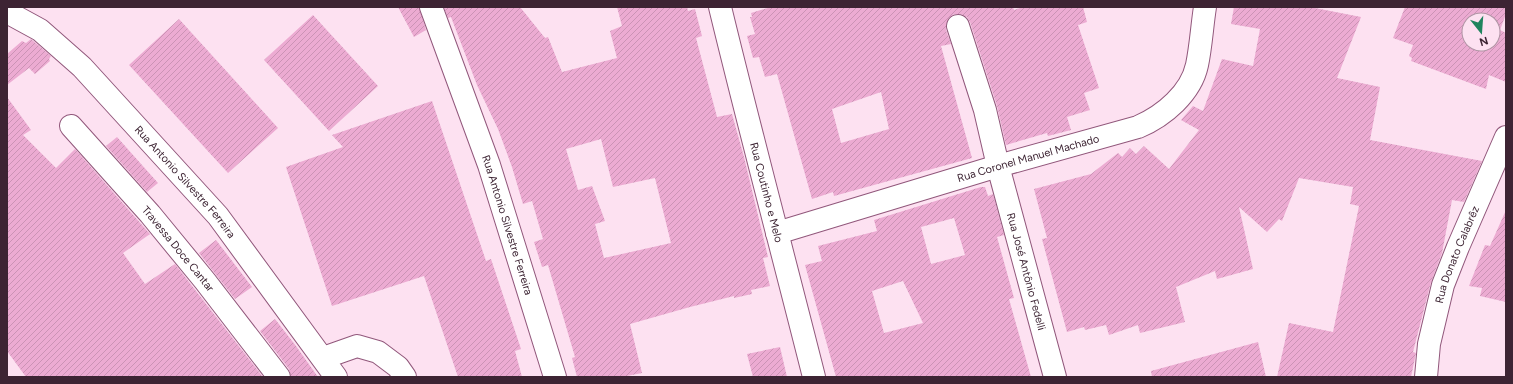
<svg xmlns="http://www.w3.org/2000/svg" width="1513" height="384" font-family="Figtree,sans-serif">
	<defs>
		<pattern id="building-hatch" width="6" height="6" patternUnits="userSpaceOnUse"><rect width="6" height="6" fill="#ecabd2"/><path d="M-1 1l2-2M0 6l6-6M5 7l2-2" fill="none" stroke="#cb93b5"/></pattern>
	</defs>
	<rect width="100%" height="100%" fill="#fde1f1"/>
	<path fill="url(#building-hatch)" fill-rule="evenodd" d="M398 7H419L426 30 414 37Z
		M444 7H520L545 38 548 37 562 72 617 58 610 31 622 26 617 7H687L688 11 695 9 702 36 696 38 717 117 732 114 744 157 768 257 763 258 770 286 751 290 752 294 734 298V296L690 307 630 324 642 373 622 377H577L572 358 575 357 548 265 542 267 534 242 543 239 532 201 523 204 512 167 498 129 477 85 451 17 448 18ZM601 139 613 187 655 178 671 243 604 258 595 224 605 221 592 186 578 190 566 149Z
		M771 7H1013L1014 10 1023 7H1083L1087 22 1078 25 1099 88 1084 93 1090 110 1067 117 1071 130 1048 136 1047 133 1006 145 997 106 970 22 967 17 961 14H954L949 18 946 24V30L951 44 941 46 972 158 834 196 833 192 812 199 777 74 765 77 759 57 753 58 747 36 755 34 750 17H752L751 13ZM881 92 889 129 841 143 832 109Z
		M1234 7H1310L1361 17 1337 78 1380 87 1370 140 1482 161 1464 202 1452 200 1442 253 1431 282 1413 352 1416 353 1411 377H1277L1289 323 1333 332 1359 206 1350 204 1353 187 1299 178 1282 221 1279 219 1267 232 1239 207 1253 269 1217 279 1215 271 1176 287 1185 322 1140 333 1138 325 1109 335 1106 325 1085 330 1084 327 1067 332 1042 239 1047 238 1034 189 1091 174 1118 153 1122 157 1130 148 1136 154 1144 146 1169 169 1199 130 1181 120 1193 106 1203 111 1222 59 1253 66 1260 29 1231 24Z
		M1405 7H1506V14L1500 30 1506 33V82L1489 75 1486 89 1411 61 1412 58 1409 56 1413 45 1393 38ZM1469 20H1493V44H1469Z
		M313 15 378 86 329 131 264 60Z
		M179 19 278 128 228 173 129 65Z
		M31 39 51 56 49 59 50 61 35 74 29 68 7 85V54L22 41 26 43Z
		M7 97 31 130 23 135 56 168 75 149 150 234 123 253 145 284 175 264 263 377H26L7 351Z
		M432 101 486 261 491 259 521 349 515 351 522 377H458L424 276 332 306 286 167 343 147 332 135Z
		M117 137 158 183 147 192 106 146Z
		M981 187H985L988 196 993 194 1004 235 997 237 1014 298 1009 299 1031 377H836L805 265 822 261 818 246 877 231 874 220ZM954 218 965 255 931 264 921 227ZM903 281 923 323 884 333 872 291Z
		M1506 210V302L1480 296 1482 288 1469 286 1485 245 1490 246Z
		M216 240 252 287 235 299 199 253Z
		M275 319 296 346 318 377H291L289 369 260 331Z
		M1258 342 1266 377H1152L1151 371Z
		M780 347 787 377H753L747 354Z"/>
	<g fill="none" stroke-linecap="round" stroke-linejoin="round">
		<g stroke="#91577b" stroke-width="24">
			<g id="minor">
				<path id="s1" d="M431 7 489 165 555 377"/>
				<path id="s2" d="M720 7C750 131 783 254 814 377"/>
				<path id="s3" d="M7 12 40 30 82 67 218 216 336 377"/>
				<path id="s4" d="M958 26 985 110 998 166 1055 377"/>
				<path id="s5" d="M71 126 150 214 205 281 279 377"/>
				<path id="s6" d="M777 233 998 166 1138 127C1164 116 1191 93 1197 65 1201 46 1202 26 1205 7"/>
				<path d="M323 358 357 346 378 352 398 367 405 377"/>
				<path id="s7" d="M1426 377 1429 344 1443 285 1458 247 1506 137"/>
			</g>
		</g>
		<use href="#minor" stroke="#fff" stroke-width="22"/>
	</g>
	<g text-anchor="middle" stroke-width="3" stroke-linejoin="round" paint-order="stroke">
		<g font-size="11" fill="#3d2433" stroke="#fde1f1">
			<text dy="4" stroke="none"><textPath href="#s6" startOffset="262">Rua Coronel Manuel Machado</textPath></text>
			<text dy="4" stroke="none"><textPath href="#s3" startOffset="248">Rua Antonio Silvestre Ferreira</textPath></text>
			<text dy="4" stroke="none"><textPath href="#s2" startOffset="191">Rua Coutinho e Melo</textPath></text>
			<text dy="4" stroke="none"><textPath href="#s1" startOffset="231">Rua Antonio Silvestre Ferreira</textPath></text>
			<text dy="4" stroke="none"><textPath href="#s5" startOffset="163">Travessa Doce Cantar</textPath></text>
			<text dy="4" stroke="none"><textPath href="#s7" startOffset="127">Rua Donato Calabrêz</textPath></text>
			<text dy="4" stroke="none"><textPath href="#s4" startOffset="255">Rua José Antônio Fedelli</textPath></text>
		</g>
	</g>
	<rect width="1513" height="384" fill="none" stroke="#3d2433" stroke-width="16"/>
	<g transform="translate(1481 32) rotate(163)"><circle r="19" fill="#fde1f1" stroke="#b095a5"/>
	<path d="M0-3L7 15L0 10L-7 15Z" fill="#1f845e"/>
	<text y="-6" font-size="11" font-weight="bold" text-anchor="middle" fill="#3d2433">N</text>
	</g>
</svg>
